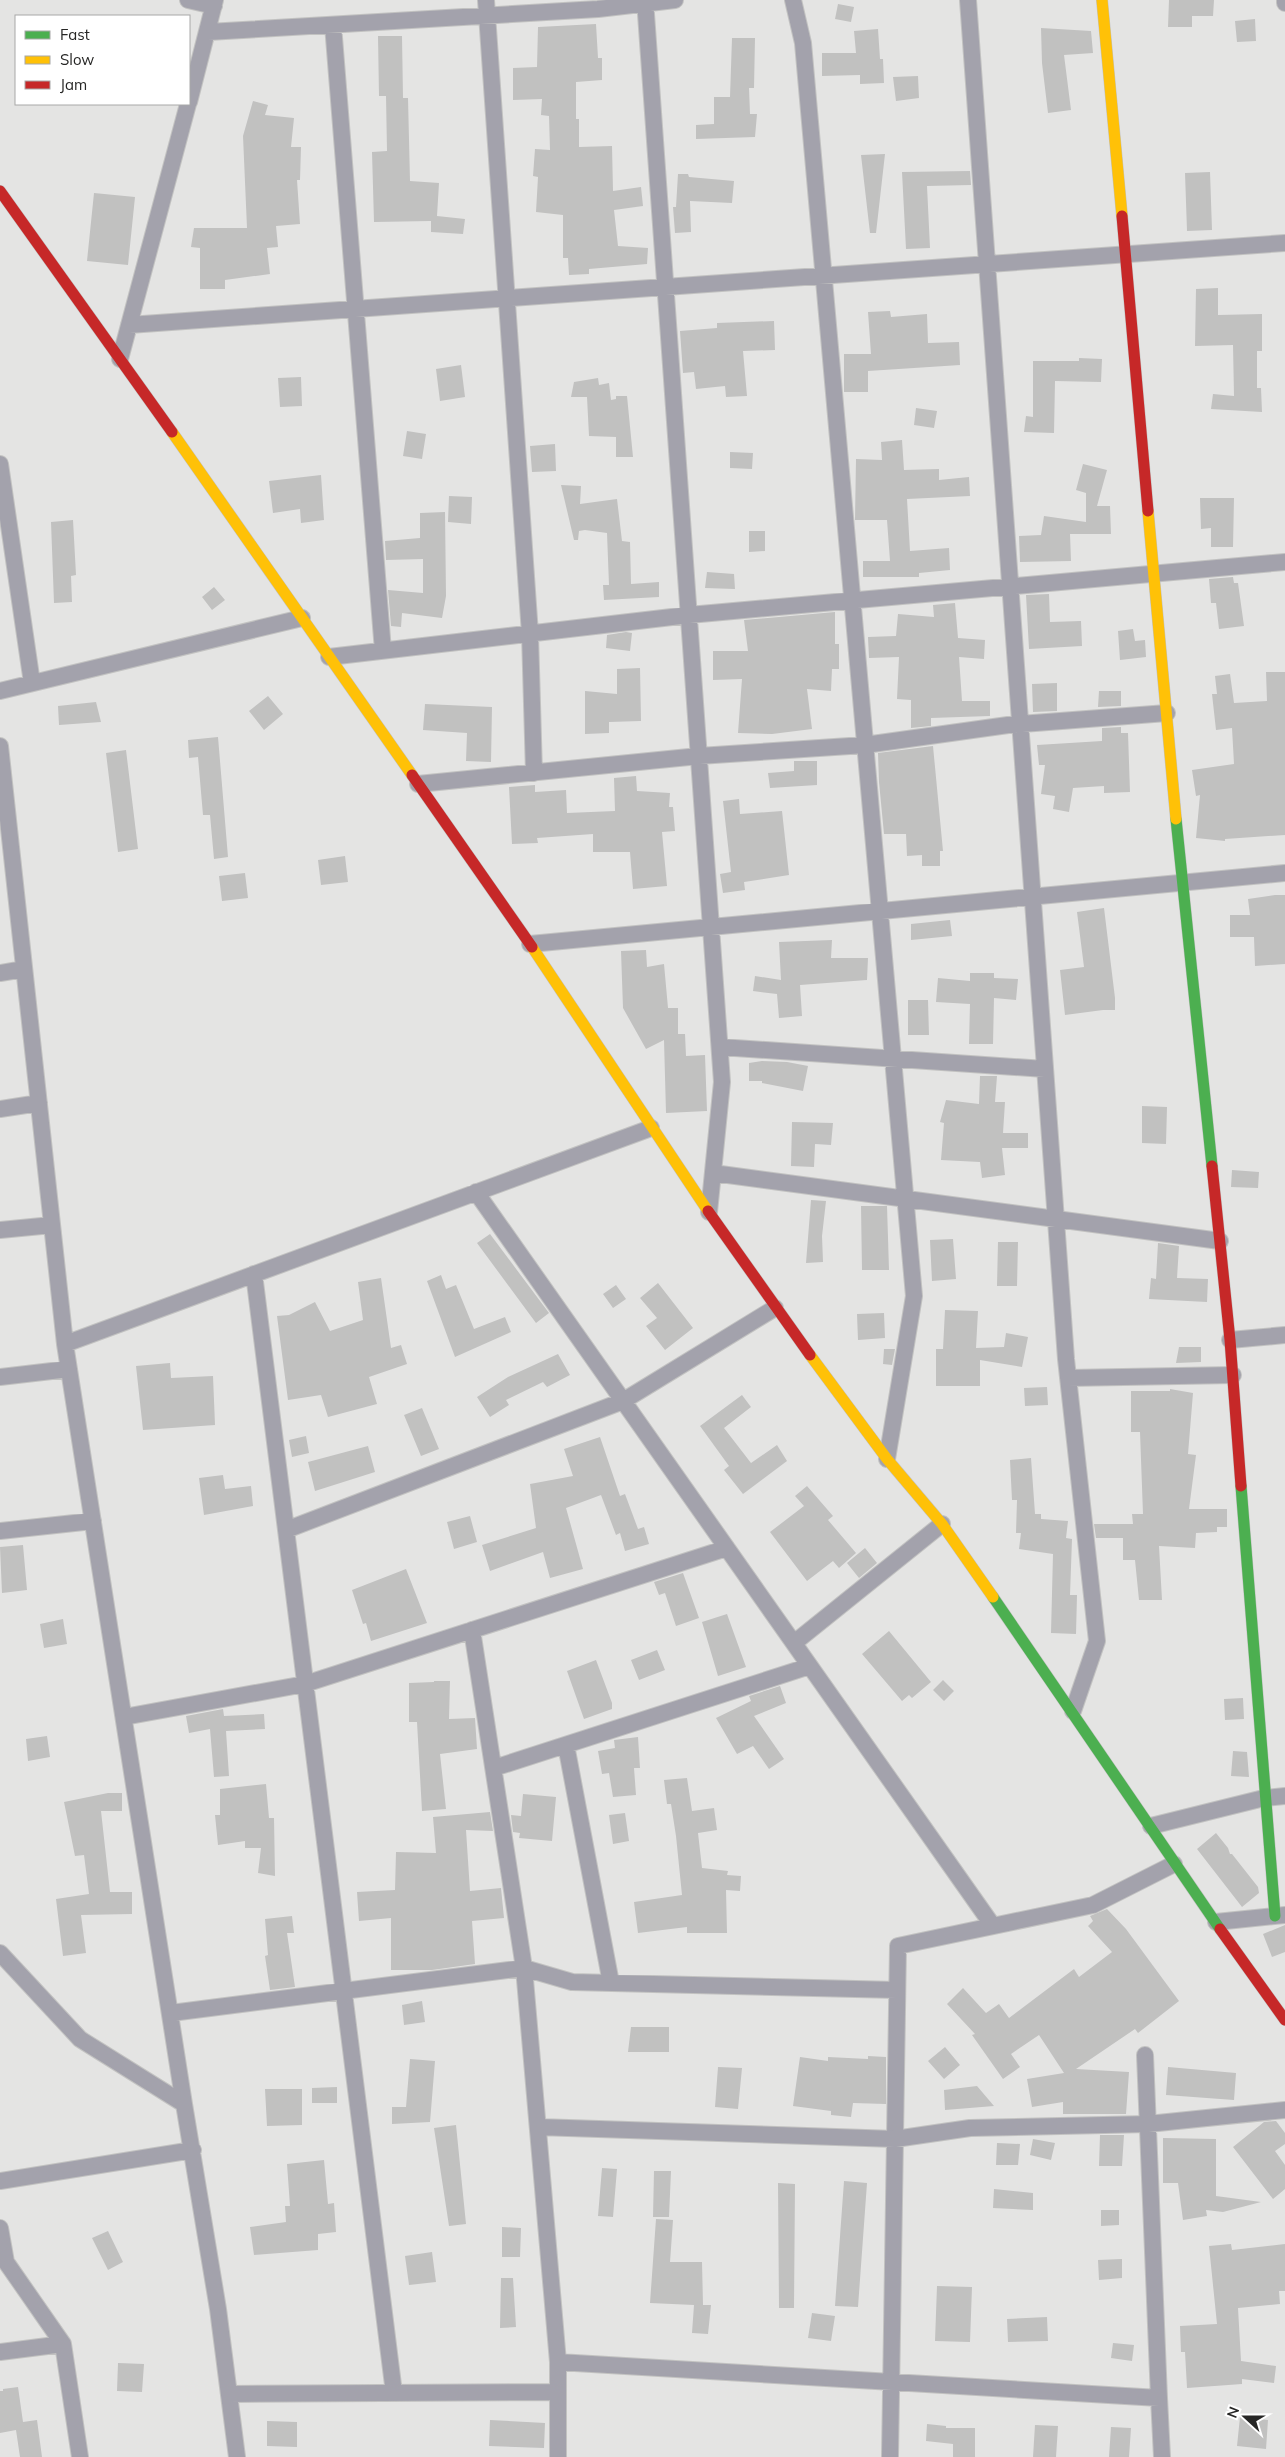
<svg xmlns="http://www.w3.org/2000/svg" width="1285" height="2457" font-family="Mulish,sans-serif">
	<rect width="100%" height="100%" fill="#e4e4e3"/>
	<path fill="#c1c1c0" d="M1169 0H1214L1213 16H1192V27H1168Z
		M838 4 854 7 851 22 835 19Z
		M1255 19 1256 41 1237 42 1235 21Z
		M596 24 598 58H602V80L576 82V119H579V147L612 146 613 191 641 187 643 206 614 210 618 246 648 248 647 264 589 269V274L569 275 568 258H563V215L536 212 538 177 533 176 535 149 550 150 549 116 541 115 542 99 513 100V68L537 67 538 27Z
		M1041 28 1091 31 1093 53 1064 55 1071 110 1048 113 1042 63Z
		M878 29 880 59H883L884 83 860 84V75L822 76V53H856L854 31Z
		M378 36H402L403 98H408L410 181 439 183 437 216 465 219 463 234 431 232V221L374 222 372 152 387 151 386 96H379Z
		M732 38H755L754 88H749L750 114H757L755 137 696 139V125L714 124V97H730Z
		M918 76 919 98 896 101 893 77Z
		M253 101 268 105 265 115 294 118 291 147H301L300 180H297L300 224 276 226 278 247 267 248 270 274 225 280V289H200V248L191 247 194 228H247L243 136Z
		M885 154 876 233H870L861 155Z
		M970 171 971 185 927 186 930 248 906 249 902 172Z
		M1210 172 1212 230 1187 231 1185 173Z
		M678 174H688L689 177 734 181 732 203 690 201 691 232 675 233 673 207H676Z
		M94 193 135 197 128 265 87 261Z
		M1218 288V315L1262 314V351H1257V388H1261L1262 412 1211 409 1213 394 1234 396 1233 345 1195 346 1196 289Z
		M890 311 891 317 927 314 928 343 959 342 960 365 868 371V392H844V354H871L868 312Z
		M774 321 775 350 743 351 747 396 726 397 725 386 696 389 694 372 683 373 680 331 717 328V323Z
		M1079 358 1102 359 1101 382 1055 381 1054 433 1024 432 1026 416 1033 417V361H1079Z
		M461 365 465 397 440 401 436 369Z
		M301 377 302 406 280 407 278 378Z
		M598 378 599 385 609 383 611 400 616 399V396H627L633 457H616V437L589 436 587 397H571L574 382Z
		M916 408 937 411 934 428 914 425Z
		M407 431 426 434 422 459 403 456Z
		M902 440 904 470 939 469V480L969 477 970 496 907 499 910 551 949 548 950 570 919 573V577H863V561H890L887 520H855L856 459 882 460 881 442Z
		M555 444 556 471 532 472 530 446Z
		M730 452 753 453 752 469 730 468Z
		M1083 464 1107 470 1097 506H1110L1111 534H1070L1071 561 1020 562 1019 536 1041 535 1044 516 1086 522V493L1076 490Z
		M321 475 324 520 301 523 300 509 273 513 269 481Z
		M561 485 581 486 580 504 617 499 622 541 630 542 631 584 659 582V597L604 600 603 585H609L607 533 585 530 579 531 578 540H574Z
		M449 496 472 497 471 524 448 522Z
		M1200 498H1234L1233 547H1211V528L1201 529Z
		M445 512 446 596 442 618 402 613 401 627 391 626 388 590 423 593V559L386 560 385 541 420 538V513Z
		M73 520 76 575 71 576 72 602 54 603 51 522Z
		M749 531H765V551L749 552Z
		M707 572 734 574 735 589 705 588Z
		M1233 577 1234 583H1238L1244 626 1219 629 1216 603H1211L1209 579Z
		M214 587 225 600 212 610 202 597Z
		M1049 594 1050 622 1081 621 1082 646 1029 649 1026 595Z
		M955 603 958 638 985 640 984 659 959 657 962 701H990V716L931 718V726L911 728V700L897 699 899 657 869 658 868 637 896 636 898 614 934 617 933 605Z
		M835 612V644H839V669H832L831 691 807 689 812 729 772 734 738 733 742 679 713 680V651H748L744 620Z
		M1133 629 1135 641 1145 640 1146 657 1120 660 1118 631Z
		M626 632 632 633 630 651 606 648 607 635Z
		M640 668 641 721 609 722V733L585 734V691L617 694V669Z
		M1266 672H1285V835L1225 839V841L1196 838 1200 795 1196 796 1192 770 1234 764 1232 728 1216 730 1212 694H1217L1215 676 1230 674 1234 703 1267 701Z
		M1057 683V711L1033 712 1032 684Z
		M1099 691H1121V706L1098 707Z
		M268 696 283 714 264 730 249 711Z
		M96 702 101 722 59 725 58 706Z
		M425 704 492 707 491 762 466 761 467 733 423 730Z
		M1121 727V733H1128L1130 792 1104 793V786L1073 788 1069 812 1053 809 1055 796 1041 794 1045 765H1039L1037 745 1102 741V728Z
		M218 737 228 857 214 859 210 815H203L198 757 189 758 188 740Z
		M933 746 943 851H940V866H922V855L907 856 906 834H884L879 782 878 753Z
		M126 750 138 849 118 852 106 753Z
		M794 761H817V785L770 788 768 773 794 771Z
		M636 776 637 791 670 793 669 807H673L675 831 662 832 667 886 633 889 630 852H593V834L537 838 538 843 512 844 509 787 535 785V792L566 790 567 813 615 811 614 778Z
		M739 799 740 814 782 811 789 875 744 882 745 890 723 893 720 874 731 872 723 801Z
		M345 856 348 882 321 885 318 860Z
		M245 873 248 898 222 901 219 876Z
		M1275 895H1285V964L1255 966 1254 937H1230V915H1250L1248 899Z
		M1104 908 1115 998V1010H1103L1065 1015 1060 970 1084 967 1077 912Z
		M950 920 952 936 911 940V924Z
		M832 940 831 958H868L867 980 800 985 802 1016 779 1018 777 994 753 991 755 976 781 980 779 942Z
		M646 950 647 967 664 964 668 1008H678V1034H685L686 1056 705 1055 707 1111 666 1113 664 1040 646 1049 623 1008 621 951Z
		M970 973H994V978L1018 979 1016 1000 994 998 993 1044H969L970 1004 936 1002 938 978 970 981Z
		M908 1000H928L929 1035H908Z
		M762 1061 787 1062 808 1066 803 1091 762 1083V1081H749V1063Z
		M980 1076H997L995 1102H1005L1003 1133H1028V1148H1002L1005 1175 982 1178 980 1162 941 1160 944 1123 940 1122 946 1100 979 1104Z
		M1142 1106 1167 1107 1166 1144 1142 1143Z
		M792 1122 833 1123 831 1145 815 1144 814 1167 791 1166Z
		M1232 1170 1259 1172 1258 1188 1231 1187Z
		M811 1200 826 1201 822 1236 823 1262 806 1263Z
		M861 1206H887L889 1270H862Z
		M490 1234 549 1313 536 1323 477 1243Z
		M953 1239 956 1279 932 1281 930 1240Z
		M998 1242H1018L1017 1286H997Z
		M1158 1243 1179 1246 1177 1278 1208 1279 1207 1302 1149 1299 1151 1278 1156 1279Z
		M441 1275 446 1289 456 1285 474 1329 505 1317 511 1332 455 1357 427 1281Z
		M381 1278 391 1348 401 1345 407 1364 369 1377 377 1404 328 1417 321 1395 288 1400 277 1316 289 1315 315 1302 330 1331 363 1320 358 1282Z
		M658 1283 693 1328 665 1350 646 1326 657 1318 640 1298Z
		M616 1285 626 1299 613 1308 603 1294Z
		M945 1310 978 1311 976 1348 1004 1347 1006 1333 1028 1337 1022 1367 980 1360V1386H936V1349H943Z
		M884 1313 885 1338 858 1340 857 1314Z
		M1179 1347H1201V1362L1176 1363Z
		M884 1349H895L892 1365 883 1364Z
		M558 1354 570 1375 547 1387 543 1382 506 1400 509 1405 490 1417 477 1397 508 1377Z
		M170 1363 171 1378 213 1376 215 1425 143 1430 136 1366Z
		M1047 1387 1048 1405 1025 1406 1024 1388Z
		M1170 1389 1193 1393 1188 1454 1196 1455 1189 1509H1227V1527H1217V1532L1196 1533 1195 1548 1159 1546 1162 1600H1139L1135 1560H1123V1538H1096L1094 1524H1133L1132 1514H1143L1140 1432H1131V1391H1170Z
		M742 1395 751 1407 724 1428 751 1463 777 1445 787 1461 743 1494 724 1470 729 1466 700 1426Z
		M422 1408 439 1449 421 1456 404 1415Z
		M306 1436 309 1453 292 1457 289 1440Z
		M600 1437 620 1496 625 1494 638 1529 644 1527 649 1544 625 1551 620 1533 616 1535 601 1495 566 1508 583 1569 550 1578 543 1552 490 1571 482 1545 536 1528 530 1484 573 1476 564 1449Z
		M368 1446 375 1472 315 1491 308 1462Z
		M1031 1458 1035 1514H1041V1519L1068 1521 1066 1538 1072 1539 1070 1595H1077L1076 1634 1051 1633 1053 1554 1019 1549 1021 1533H1016L1017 1500H1012L1010 1460Z
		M223 1475 225 1489 251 1486 253 1506 204 1515 199 1478Z
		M807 1486 833 1516 828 1520 856 1553 839 1568 833 1561 807 1581 770 1532 804 1506 795 1496Z
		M470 1516 477 1542 454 1549 447 1522Z
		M23 1545 27 1590 2 1593 0 1547Z
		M865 1548 877 1563 859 1578 847 1563Z
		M406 1569 427 1623 371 1641 366 1623 363 1624 352 1590Z
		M683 1573 699 1618 676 1626 665 1593 659 1595 654 1582Z
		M727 1614 746 1667 718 1676 702 1622Z
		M63 1619 67 1644 44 1648 40 1624Z
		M889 1631 931 1682 912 1698 909 1695 902 1701 862 1654Z
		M657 1650 665 1670 639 1680 631 1660Z
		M596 1660 612 1703V1709L584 1719 567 1671Z
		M943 1680 954 1691 944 1701 933 1690Z
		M434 1681H450L449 1719 475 1718 477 1749 440 1754 446 1809 422 1811 417 1722H409V1683L434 1682Z
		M780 1686 786 1703 754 1716 784 1759 769 1769 753 1746 737 1754 716 1718 751 1701 749 1696Z
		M1243 1698 1244 1719 1225 1720 1224 1699Z
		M223 1709 224 1716 264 1714 265 1729 226 1731 229 1776 214 1777 210 1729 189 1733 186 1716Z
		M47 1736 50 1757 28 1761 26 1739Z
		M638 1737 640 1768H634L636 1795 613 1797 609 1773 602 1774 598 1751 615 1748 614 1740Z
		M1233 1751 1247 1752 1249 1777 1231 1776Z
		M687 1778 692 1811 714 1808 717 1830 698 1833 702 1868 728 1871 727 1875 741 1876 740 1891 726 1890 727 1933H687V1927L638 1933 634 1902 682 1895 676 1836 671 1804H667L664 1780Z
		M266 1784 269 1818H274L275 1876 258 1873 261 1848H245V1841L218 1845 215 1815H220V1789Z
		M108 1793H122V1811H101L110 1892H132V1914L81 1915 86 1953 63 1956 56 1899 89 1894 84 1855 75 1856 64 1802Z
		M523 1794 556 1797 552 1841 519 1838 520 1833 513 1832 511 1815 521 1816Z
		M490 1812 493 1831 466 1830 470 1891 501 1888 504 1918 472 1921 475 1964 432 1970H391V1918L359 1921 357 1892 395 1890 396 1852 436 1853 433 1817Z
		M625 1813 629 1841 613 1844 609 1815Z
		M1216 1833 1228 1848 1230 1854H1232L1258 1887 1259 1893 1242 1907 1197 1849Z
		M1107 1909 1126 1929 1179 2001 1138 2033 1135 2029 1076 2069 1129 2072 1126 2114H1063V2102L1032 2107 1027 2079 1064 2073 1039 2035 1011 2054 1020 2067 1003 2079 972 2035 975 2034 947 2004 963 1988 986 2013 999 2004 1009 2018 1074 1969 1079 1977 1112 1952 1088 1926 1093 1921 1090 1916Z
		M292 1916 294 1933H287L295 1987 270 1990 265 1956 268 1955 265 1919Z
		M1285 1925V1952L1272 1957 1263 1934Z
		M422 2001 425 2022 404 2025 402 2005Z
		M631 2027H669V2052H628Z
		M945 2047 960 2065 944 2079 928 2061Z
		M868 2056 886 2057V2104L853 2103 851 2117 831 2115V2111L793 2106 800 2057 828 2061V2057L868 2059Z
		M410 2059 435 2061 430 2122 392 2124V2107H406Z
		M718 2067 742 2068 738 2109 715 2107Z
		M1168 2067 1236 2073 1234 2100 1166 2095Z
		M977 2086 994 2106 945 2110 944 2090Z
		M337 2087V2103H312V2088Z
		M265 2089H302V2125L267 2126Z
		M1276 2121 1285 2133V2144L1275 2151 1285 2165V2189L1273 2199 1233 2147 1264 2122Z
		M456 2125 466 2224 449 2226 434 2128Z
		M1100 2135H1124L1122 2166H1099Z
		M1163 2138 1216 2139V2196L1261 2202 1223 2212 1206 2210 1207 2216 1183 2220 1178 2183H1163Z
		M1033 2139 1055 2143 1051 2160 1030 2155Z
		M997 2143 1020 2144 1018 2165H996Z
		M324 2160 328 2204 334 2203 336 2232 318 2234V2250L254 2255 250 2227 286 2222 285 2206H290L287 2164Z
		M602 2168 617 2169 613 2217 598 2216Z
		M654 2171H671L669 2217H653Z
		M844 2181 867 2183 858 2307 835 2306Z
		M778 2183 795 2184 794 2308H779Z
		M994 2189 1033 2193V2210L993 2208Z
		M1101 2210H1119V2225L1101 2226Z
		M656 2219 673 2220 670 2262H702L703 2305H711L708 2334 692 2333 694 2305 650 2303Z
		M502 2227 521 2228 520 2257H502Z
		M108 2231 123 2262 108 2270 92 2238Z
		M1231 2244 1232 2250 1285 2244V2291H1279L1280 2304 1238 2308 1241 2361 1276 2366 1274 2383 1242 2379V2384L1187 2388 1185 2352H1181L1180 2326 1217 2324 1209 2246Z
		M432 2252 436 2282 409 2285 405 2256Z
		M1122 2259V2278L1099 2280 1098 2260Z
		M501 2278H513L516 2327 500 2328Z
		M937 2286 972 2287 970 2342 935 2341Z
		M812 2313 835 2316 831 2341 808 2338Z
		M1047 2317 1048 2341 1008 2342 1007 2319Z
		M1113 2343 1134 2345 1132 2361 1111 2358Z
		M118 2363 144 2364 142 2392 117 2391Z
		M18 2387 23 2422 37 2420 42 2457H20L16 2430 0 2433V2391H3V2389Z
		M1240 2417 1268 2420 1266 2449 1237 2446Z
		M490 2420 545 2423 544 2448 489 2446Z
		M267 2421 297 2422V2447L267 2446Z
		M927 2424 946 2426V2428H975V2457H953V2444L926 2441Z
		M1035 2425 1058 2426 1056 2457H1033Z
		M1111 2427 1131 2428 1129 2457H1109Z"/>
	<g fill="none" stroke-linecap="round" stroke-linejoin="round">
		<g stroke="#c2c2c1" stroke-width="18">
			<path id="street" d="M188 0 214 6
				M486 0 530 634 534 773
				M645 0 722 1082 709 1212
				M793 0 803 43 914 1296 887 1459
				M968 0 1066 1359 1097 1641 1073 1711
				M1285 0V3
				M333 25 383 651
				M208 32 598 9 675 0
				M189 102 215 0
				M129 325 1285 243
				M120 359 188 104
				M0 464 32 683
				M329 657 689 615 1285 562
				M0 691 302 618
				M0 746 65 1344
				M418 784 699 756 865 745 1008 725 1167 713
				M530 944 1285 873
				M0 973 24 969
				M720 1047 1045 1069
				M0 1109 39 1103
				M713 1173 1220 1241
				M476 1192 993 1926
				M0 1230 52 1225
				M254 1274 394 2393
				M1230 1340 1285 1335
				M0 1377 69 1369
				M1068 1378 1233 1375
				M286 1530 623 1401 775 1308
				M0 1531 93 1521
				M472 1630 524 1968 572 1982 897 1990
				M794 1643 942 1524
				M124 1717 305 1684 727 1548
				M566 1745 611 1983
				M494 1768 810 1666
				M1151 1826 1264 1798 1285 1796
				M1216 1922 1285 1915
				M0 1953 80 2039 184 2104
				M171 2013 524 1968 558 2362
				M1145 2055 1159 2398
				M538 2127 895 2139 970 2128 1148 2124 1285 2110
				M0 2181 193 2150
				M0 2228 6 2262 63 2344
				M0 2352 63 2344 80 2457
				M229 2394 558 2392
				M237 2457 218 2309 184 2104 65 1344 651 1128
				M558 2457V2362L1159 2398 1162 2457
				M890 2457 898 1946 1093 1905 1174 1864"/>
		</g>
		<g stroke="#c2c2c1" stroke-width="12">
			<path id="fast" d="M1176 819 1212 1166
				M1241 1486 1275 1916
				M993 1597 1220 1929"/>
		</g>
		<g stroke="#c2c2c1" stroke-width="12">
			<path id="slow" d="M1102 0 1122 216
				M172 432 412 775
				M1148 511 1176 819
				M532 947 708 1211
				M810 1355 887 1459 942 1524 993 1597"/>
		</g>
		<g stroke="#c2c2c1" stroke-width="12">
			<path id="jam" d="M0 191 172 432
				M1122 216 1148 511
				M412 775 532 947
				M1212 1166 1230 1340 1241 1486
				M708 1211 810 1355
				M1220 1929 1285 2020"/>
		</g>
		<use href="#street" stroke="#a3a2ac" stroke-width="16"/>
		<use href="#fast" stroke="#4caf50" stroke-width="11"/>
		<use href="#slow" stroke="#ffc107" stroke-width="11"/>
		<use href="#jam" stroke="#c62828" stroke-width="11"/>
	</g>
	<rect x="15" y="15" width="175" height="90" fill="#ffffff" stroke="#a8a8a8"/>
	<rect x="25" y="31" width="25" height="8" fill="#4caf50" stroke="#a8a8a8"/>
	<text x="60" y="40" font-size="15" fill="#262625">Fast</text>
	<rect x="25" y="56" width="25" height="8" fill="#ffc107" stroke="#a8a8a8"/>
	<text x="60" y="65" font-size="15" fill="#262625">Slow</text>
	<rect x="25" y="81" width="25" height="8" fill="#c62828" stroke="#a8a8a8"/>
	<text x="60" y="90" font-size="15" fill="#262625">Jam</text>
	<g transform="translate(1245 2417) rotate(291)" stroke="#ffffff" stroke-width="4" paint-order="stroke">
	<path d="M0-4L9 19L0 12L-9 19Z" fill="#262625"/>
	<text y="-8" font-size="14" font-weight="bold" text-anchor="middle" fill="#262625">N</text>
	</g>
</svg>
